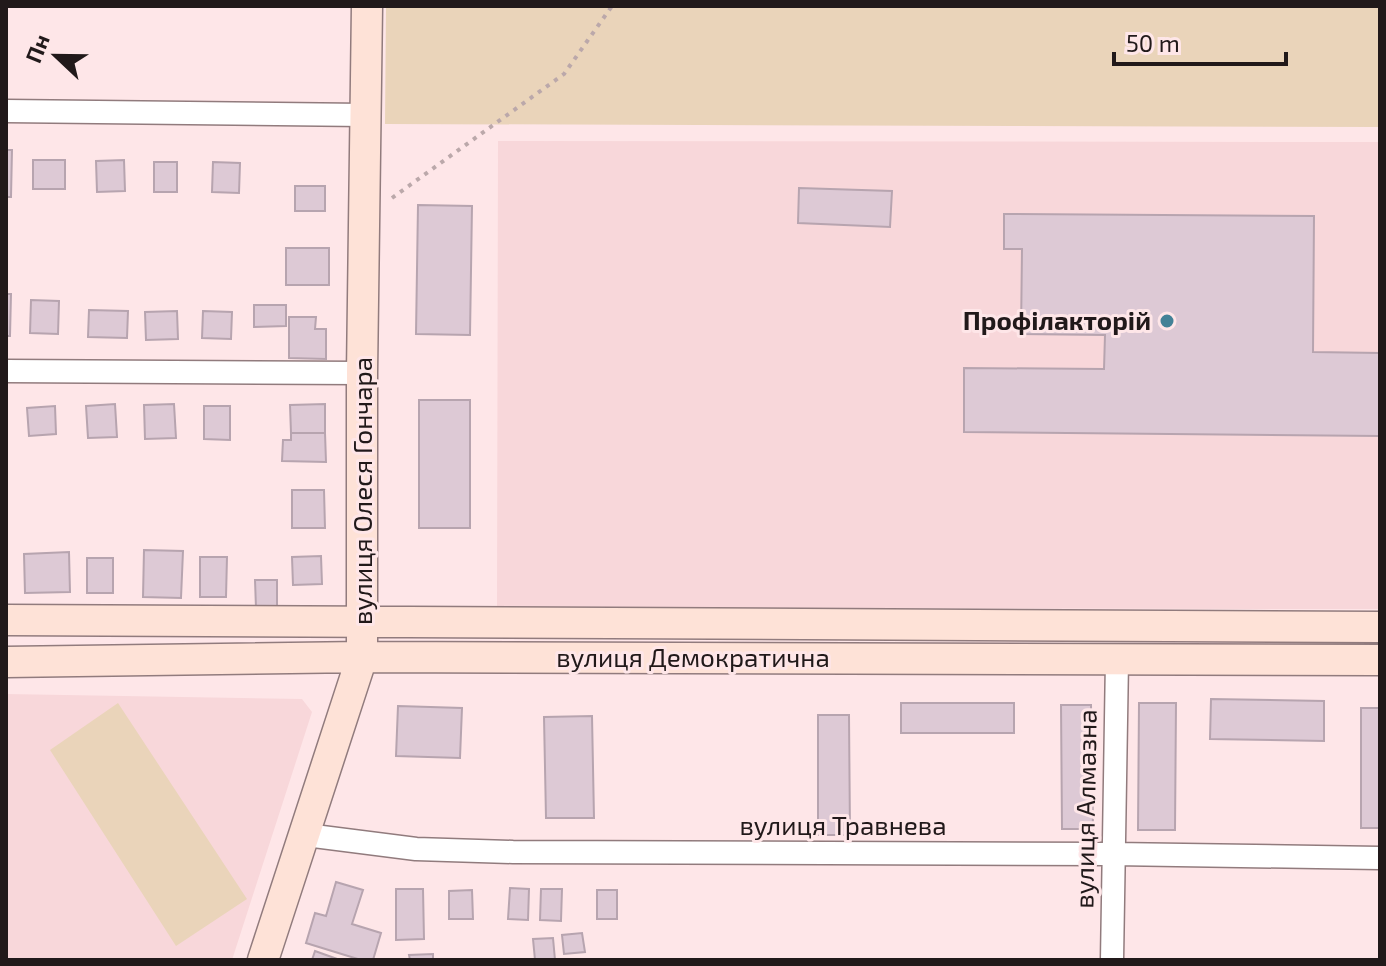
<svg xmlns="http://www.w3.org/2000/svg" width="1386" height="966" font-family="'Exo 2',sans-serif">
	<rect width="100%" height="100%" fill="#fee6e8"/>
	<path fill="#f8d7da" d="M498 141 1380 142V609L497 608Z
		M6 694 302 699 312 712 232 960H6Z"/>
	<path fill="#ead4ba" d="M386 6H1380V127L385 124Z
		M118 703 247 899 176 946 50 750Z"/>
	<path fill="#ddc9d5" stroke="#b7a4af" stroke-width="2" d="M6 150H12L11 197H6Z
		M33 160H65V189H33Z
		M124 160 125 191 97 192 96 161Z
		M154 162H177V192H154Z
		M213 162 240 163 239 193 212 192Z
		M295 186H325V211H295Z
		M799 188 892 191 890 227 798 223Z
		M418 205 472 206 470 335 416 334Z
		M1004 214 1314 216 1313 352 1380 353 1379 436 964 432V368L1104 369 1105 335 1021 334 1022 249H1004Z
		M286 248H329V285H286Z
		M6 294H11L10 336H6Z
		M31 300 59 301 58 334 30 333Z
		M254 305H286V326L254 327Z
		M89 310 128 311 127 338 88 337Z
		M177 311 178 339 146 340 145 312Z
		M203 311 232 312 231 339 202 338Z
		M289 317H316L315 329H326V359L289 358Z
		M419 400H470V528H419Z
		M115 404 117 437 88 438 86 406Z
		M174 404 176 438 145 439 144 405Z
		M325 404V433H291L290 405Z
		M55 406 56 434 29 436 27 408Z
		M204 406H230V440L204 439Z
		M291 433H325L326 462 282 461 283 440H291Z
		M292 490H324L325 528H292Z
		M144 550 183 551 181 598 143 597Z
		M69 552 70 592 25 593 24 554Z
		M321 556 322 584 293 585 292 557Z
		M200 557H227L226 597H200Z
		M87 558H113V593H87Z
		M255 580H277V608H256Z
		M1211 699 1324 701V741L1210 739Z
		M901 703H1014V733H901Z
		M1139 703H1176L1175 830H1138Z
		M1061 705H1091L1093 829H1062Z
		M398 706 462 708 460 758 396 756Z
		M1361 708H1380V828H1361Z
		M818 715H849L850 835H818Z
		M592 716 594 818H546L544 717Z
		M336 882 363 890 352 924 381 933 373 960H361L306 943 315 913 326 916Z
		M510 888 529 889 528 920 508 919Z
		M396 889H423L424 939 396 940Z
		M541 889H562L561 921 540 920Z
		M472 890 473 919H449V891Z
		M597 890H617V919H597Z
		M582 933 585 952 564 954 562 935Z
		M553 938 555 960H535L533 939Z
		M315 951 340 960H312Z
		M433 954V960H410L409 955Z"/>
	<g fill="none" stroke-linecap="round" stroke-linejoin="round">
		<g stroke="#917b7d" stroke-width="25">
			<path id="street" d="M6 111 365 115
				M6 371 362 373
				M306 835 416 849 513 852 1114 854 1380 858
				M1112 960 1117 660"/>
		</g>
		<g stroke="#917b7d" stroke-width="33">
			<path id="secondary" d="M6 620 1380 627
				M6 662 362 657 1380 660
				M263 960 362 657V373L367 6"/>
		</g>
		<path stroke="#bba8aa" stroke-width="4" stroke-dasharray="4 6" stroke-linecap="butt" d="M392 198 564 74 612 6"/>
		<use href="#street" stroke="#fff" stroke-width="22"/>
		<use href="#secondary" stroke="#fee2d7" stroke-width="30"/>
	</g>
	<circle fill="#438297" stroke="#fee6e8" stroke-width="3" cx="1167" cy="321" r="8"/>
	<g text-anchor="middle" stroke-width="6" stroke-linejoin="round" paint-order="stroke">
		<g font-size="26" font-weight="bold" fill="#21191a" stroke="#fee6e8" text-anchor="end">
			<text x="1151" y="330">Профілакторій</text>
		</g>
		<g font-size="26" fill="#21191a" stroke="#fee6e8">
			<text transform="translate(363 491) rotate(-90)" y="9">вулиця Олеся Гончара</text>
			<text x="693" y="667">вулиця Демократична</text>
			<text transform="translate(1086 809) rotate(-89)" y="9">вулиця Алмазна</text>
			<text x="843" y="835">вулиця Травнева</text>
		</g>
	</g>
	<rect width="1386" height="966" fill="none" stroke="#21191a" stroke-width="16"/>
	<g transform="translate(56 56) rotate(292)" stroke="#fee6e8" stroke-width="6" paint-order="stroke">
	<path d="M0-6L14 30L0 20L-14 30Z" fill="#21191a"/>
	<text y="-12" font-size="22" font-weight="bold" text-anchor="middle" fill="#21191a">Пн</text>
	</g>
	<path d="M1114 52v12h172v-12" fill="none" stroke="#21191a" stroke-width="4"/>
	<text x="1126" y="52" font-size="24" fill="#21191a" stroke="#fee6e8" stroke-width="6" paint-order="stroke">50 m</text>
</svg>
